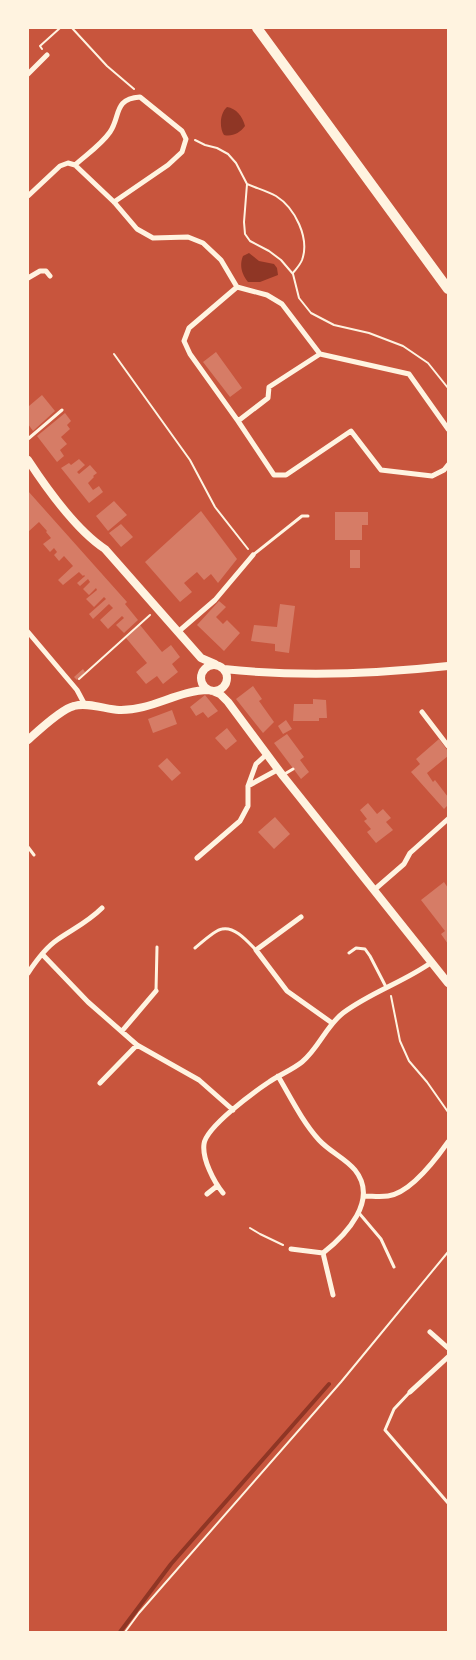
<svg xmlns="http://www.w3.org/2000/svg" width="476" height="1660" font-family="'Roboto Condensed',sans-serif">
	<rect width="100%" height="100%" fill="#c8553d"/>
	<path fill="#8f3625" d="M227 107C236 108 243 117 245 126 240 133 232 137 224 135 219 127 220 113 227 107Z
		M249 253 259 261 274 264 277 268 278 275 260 282H248C242 274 239 266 243 256Z"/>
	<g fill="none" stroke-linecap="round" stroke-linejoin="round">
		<path stroke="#8f3625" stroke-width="4" d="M120 1632 171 1564 329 1384"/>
	</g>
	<path fill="#d67c66" d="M216 352 242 388 230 397 203 362Z
		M42 395 55 411 33 431 28 424V404L29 406Z
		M65 413 71 421 67 425 70 429 61 437 67 444 60 450 64 456 57 462 37 436Z
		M79 459 85 465 77 472 79 474 90 465 97 473 93 476 94 477 88 483 93 490 99 486 103 492 89 503 61 468 69 463 71 465Z
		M28 491 127 602 125 604 138 620 124 633 116 625 124 618 122 616 108 629 100 620 113 608 109 604 93 619 89 614 106 599 104 597 94 607 86 599 97 590 96 588 89 595 83 589 90 582 88 579 80 586 77 583 85 576 84 575 83 576 79 572 63 585 58 580 73 566 64 556 59 561 54 555 57 552 54 548 50 552 43 544 51 538 46 532 47 531 39 522 28 532Z
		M114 501 127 515 108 531 96 516Z
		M201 511 237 559 218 583 211 574 204 580 197 572 184 583 192 592 180 602 145 562Z
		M335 512H368V525H362V540H335Z
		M121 524 133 537 121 547 109 533Z
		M350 550H360V568H350Z
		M219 601 226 607 216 617 223 624 227 620 240 633 224 651 197 625Z
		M280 604 295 606 289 653 275 651V644L251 641 254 625 277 627Z
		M140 625 162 652 171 645 180 657 172 664 178 672 163 684 157 676 146 684 136 672 147 663 126 638Z
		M83 669 85 672 77 680 74 677Z
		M253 686 262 699 259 701 274 722 263 733 236 699Z
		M205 695 218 711 208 718 203 712 196 716 190 707Z
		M313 699 326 700 327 718H319V721H293L294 704H313Z
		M172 710 177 724 153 733 148 719Z
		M286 720 292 729 283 734 278 726Z
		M227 728 237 741 226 750 215 738Z
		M287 734 304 757 300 760 309 772 301 779 274 743Z
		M439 739 448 751V756L427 773 433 782 435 780 448 797V805L444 809 411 772 420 764 416 759Z
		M167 758 181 773 172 781 158 766Z
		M368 803 377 814 383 809 391 818 386 822 393 830 376 843 367 832 371 829 364 821 367 819 360 810Z
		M275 817 290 834 274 849 258 832Z
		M444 882 448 888V944L441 934 445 931 421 900Z"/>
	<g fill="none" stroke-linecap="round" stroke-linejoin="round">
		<path stroke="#fff3e0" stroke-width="2" d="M72 28 107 66 134 89
			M42 49 40 46 60 28
			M195 140 205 145 217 148 228 154 236 163 247 184 244 222 245 234 250 241 269 251 281 260 293 274 299 298 311 313 334 325 369 333 403 346 428 363 448 388
			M247 184C256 188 267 191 276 196 295 208 310 238 302 260 300 265 296 269 293 273
			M114 354 190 460 215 507 248 549
			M79 679 150 615
			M391 996 400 1041 409 1061 427 1082 448 1112
			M250 1228 260 1234 283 1245
			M125 1632 139 1613 341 1382 448 1252"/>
		<path stroke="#fff3e0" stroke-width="3" d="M28 439 62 410
			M253 555 302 516H308
			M283 775 293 769
			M28 847 34 855
			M195 948C201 943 215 930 222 929 235 926 248 942 256 950
			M349 953 356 948 365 949 370 956 386 987
			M156 991 157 947
			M359 1213 381 1239 394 1267
			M410 1392 394 1409 385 1430 448 1503"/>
		<path stroke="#fff3e0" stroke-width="5" d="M28 74 47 55
			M75 165C86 155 101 145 110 132 121 116 113 99 140 97L182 131 186 139 182 152 168 165 114 202
			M28 196 60 166 68 163 75 165 114 202 137 229 153 238 188 237 203 243 221 260 237 287 189 328 184 341 190 354 238 421 274 475H286L351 431 381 470 432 476 444 470 448 465
			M28 278 40 271H46L50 276
			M237 287 267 295 282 304 320 354 409 374 448 429
			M238 421 268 398 269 387 320 354
			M28 632 77 690 85 705
			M178 632 215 600 253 555
			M422 712 448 746
			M267 754 256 764 248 786 279 769
			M197 858 240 821 248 806V786
			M374 890 404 864 410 853 448 819
			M301 917 256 950 287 991 332 1023
			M42 954 88 1002 137 1045 199 1080 233 1110
			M28 973C36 961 45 948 57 940 73 929 88 922 102 908
			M122 1031 156 991
			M278 1076C291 1098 302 1121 319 1140 330 1152 345 1158 355 1170 379 1200 346 1235 323 1253L333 1295
			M100 1083 137 1045
			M223 1193C214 1182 202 1159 204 1144 206 1127 254 1092 269 1082 279 1075 292 1070 302 1062 319 1048 326 1026 343 1013 371 992 404 982 432 962
			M207 1194 217 1186
			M364 1196C372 1196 380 1197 388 1196 410 1193 436 1159 448 1142
			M291 1249 323 1253
			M430 1332 448 1348
			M410 1392 448 1357"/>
		<path stroke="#fff3e0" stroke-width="8" d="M28 460C47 489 76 530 105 549L201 658 215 664
			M201 678a13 13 0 1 1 26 0a13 13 0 1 1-26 0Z
			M224 669C298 677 375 674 448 666
			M213 691 220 694 228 702 283 776 448 983
			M28 740C38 731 61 709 74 706 88 702 105 709 119 710 151 711 178 690 209 690"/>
		<path stroke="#fff3e0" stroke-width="10" d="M257 28 448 289"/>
	</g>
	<rect width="476" height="1660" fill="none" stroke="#fff3e0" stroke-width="58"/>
</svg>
